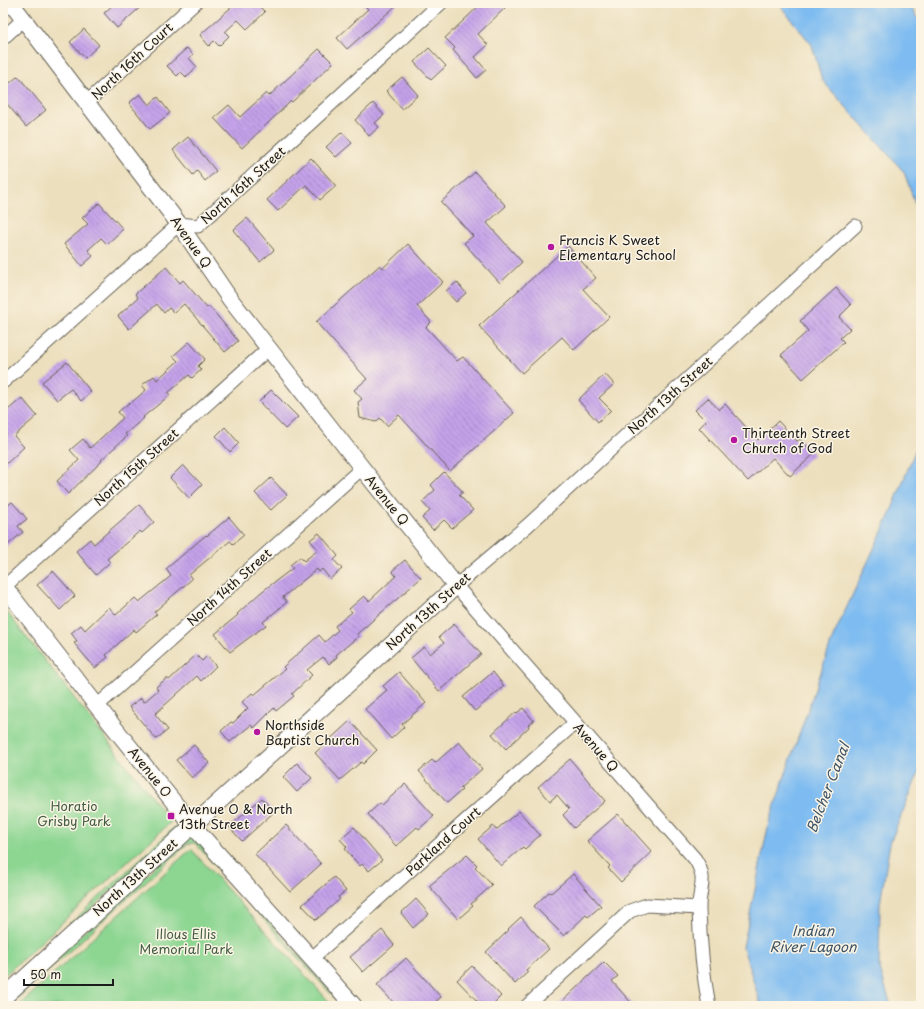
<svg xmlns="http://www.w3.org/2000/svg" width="924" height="1009" font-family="'Playpen Sans',sans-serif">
	<defs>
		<pattern id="building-back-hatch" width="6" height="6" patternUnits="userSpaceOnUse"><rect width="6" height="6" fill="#c5a2ea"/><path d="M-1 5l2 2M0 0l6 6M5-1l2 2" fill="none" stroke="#9f83bd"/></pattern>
	</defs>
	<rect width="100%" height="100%" fill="#fcf5e5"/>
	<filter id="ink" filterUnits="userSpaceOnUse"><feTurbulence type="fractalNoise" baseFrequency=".025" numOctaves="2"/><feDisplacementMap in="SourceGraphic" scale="8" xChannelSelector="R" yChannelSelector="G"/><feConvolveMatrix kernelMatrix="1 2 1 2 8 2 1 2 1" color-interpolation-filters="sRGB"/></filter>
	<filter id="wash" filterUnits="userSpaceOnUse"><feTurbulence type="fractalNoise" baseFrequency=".012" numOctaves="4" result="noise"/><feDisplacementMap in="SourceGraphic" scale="16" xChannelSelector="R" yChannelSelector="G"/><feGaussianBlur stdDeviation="0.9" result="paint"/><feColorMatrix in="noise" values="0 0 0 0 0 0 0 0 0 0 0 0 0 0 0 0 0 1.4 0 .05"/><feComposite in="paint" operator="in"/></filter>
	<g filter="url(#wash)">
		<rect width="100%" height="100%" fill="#ecdfbd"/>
		<path fill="#8cd692" stroke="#547957" d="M3 607 171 822 3 977Z
			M177 818 183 825 3 990V986L177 825 178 821Z
			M191 834 344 1006H342L195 843H191L187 844 9 1006H3Z
			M191 849 333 1006H18Z"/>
		<path fill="#7dbbf1" stroke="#4c6c86" d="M778 3H908L921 22V220L904 172 822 80 812 45Z
			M921 436V767L890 843 880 904 879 966 891 1006H761L743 947 769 822 833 637 890 514Z"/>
		<g id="blocks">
			<path fill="url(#building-back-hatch)" d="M115 3H145L117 28 104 13Z
				M236 3H256L265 12 247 29 238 20 225 32 229 36 219 46 214 41 209 46 200 35Z
				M362 3H399L347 49 337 38 368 9Z
				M482 3H500L505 8 478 34 488 45 475 57 486 70 477 78 453 50 455 48 445 38Z
				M84 29 99 45 85 58 70 42Z
				M187 48 193 55 189 58 197 67 186 77 181 72 177 76 167 66Z
				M429 48 446 66 431 80 414 62Z
				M319 49 333 63 292 102 291 101 242 148 214 118 229 105 240 117 266 93 269 96Z
				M18 76 46 110 26 127 3 99V97L8 92 4 88Z
				M402 77 418 95 402 109 386 91Z
				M140 94 149 105 158 97 170 113 150 129 129 103Z
				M373 103 384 115 375 123 379 127 369 136 355 120Z
				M342 132 352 143 336 157 326 147Z
				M188 137 216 171 205 181 197 171 193 175 173 150Z
				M311 158 336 186 320 200 306 185 278 211 267 200Z
				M475 172 506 206 487 223 522 262 500 283 464 243 473 236 441 202Z
				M99 203 123 229 107 244 101 238 88 250 93 256 82 266 64 244 88 224 82 218Z
				M247 218 274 250 260 262 233 230Z
				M408 244 443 282 417 306 431 322 426 327 457 361 463 357 514 413 450 471 399 415 387 426 380 418 376 422 360 418 358 402 362 399 354 390 367 379 316 322 380 265 383 268Z
				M568 246 596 278 583 289 609 317 574 350 562 337 522 373 479 326Z
				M166 267 180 283 183 280 207 308 209 306 238 341 225 352 184 304 174 313 169 308 164 313 157 304 129 329 118 316 138 298 135 294Z
				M457 282 466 293 456 302 446 291Z
				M836 288 851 305 839 317 850 329 840 338 844 342 803 379 781 355 808 331 800 321Z
				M189 342 205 359 198 366 201 370 192 378 189 375 168 393 170 395 143 417 144 418 125 434 127 436 101 460 102 461 68 494 57 481 79 460 70 450 83 439 90 448 123 418 118 412 130 402 131 403 146 390 142 385 154 376 157 380 178 361 173 356Z
				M67 362 91 392 81 401 71 389 57 400 42 382Z
				M605 374 614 384 599 398 611 410 598 422 578 400Z
				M271 390 298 417 285 429 259 402Z
				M22 398 37 416 14 436 24 447 3 467V414Z
				M708 398 719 410 725 404 758 440 778 421 797 441 800 439 814 454 790 476 773 458 748 481 699 428 706 421 695 410Z
				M225 427 239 443 230 452 216 436Z
				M183 465 202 485 189 498 170 478Z
				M444 472 463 492 459 495 473 510 452 528 444 520 433 530 422 518 430 511 422 502 435 490 431 485Z
				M271 478 287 495 271 510 255 493Z
				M12 502 27 519 18 526 23 532 3 549V509Z
				M139 505 154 522 142 533 140 531 107 559 110 562 96 575 76 551 90 539 94 544Z
				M229 517 244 535 233 544 230 541 189 575 192 579 154 612 157 614 136 632 134 629 106 655 108 657 95 668 74 643 77 641 71 633 81 625 85 630 109 607 116 615 135 598 139 602 171 576 166 569 206 535 207 536Z
				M319 533 338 556 334 560 342 569 330 579 322 569 319 572 317 569 283 597 287 602 263 622 266 625 230 652 215 634 238 615 237 614 260 593 293 568 290 565 300 557 304 561 318 550 310 540Z
				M405 560 421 578 357 634 359 636 336 655 337 657 329 664 323 657 307 670 312 675 292 694 294 696 276 711 274 708 254 728 251 725 230 742 221 731 231 722 233 723 248 708 242 702 252 693 254 695 285 669 283 667 319 635 325 642 338 630 335 626 352 612 349 609 364 596 369 601 396 576 392 571Z
				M53 571 75 596 60 610 37 585Z
				M454 624 481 654 439 691 411 658 424 647 430 654 444 643 439 637Z
				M196 655 202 661 207 656 216 666 201 681 197 676 155 714 168 730 156 739 129 707 141 698 144 702 158 690 156 687 167 678 169 680Z
				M399 672 426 703 402 724 404 727 391 739 365 709 387 690 383 686Z
				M493 672 504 686 475 711 463 697Z
				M523 708 534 721 528 725 529 727 506 749 492 734 516 712 517 713Z
				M350 721 377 750 363 764 361 762 340 780 315 753Z
				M459 742 482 769 460 788 462 790 447 803 419 771 432 760 435 763Z
				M194 745 209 763 192 778 176 760Z
				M570 759 605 801 574 828 563 815 569 809 557 795 550 801 538 787Z
				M297 763 312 778 297 792 283 777Z
				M405 784 434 816 419 829 417 827 396 846 368 814 380 803 382 805Z
				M262 798 274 812 242 841 229 827Z
				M519 811 540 835 525 849 523 847 501 866 478 839 493 826 496 830Z
				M618 814 652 852 621 882 608 868 610 866 587 841Z
				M286 825 321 864 290 892 255 854Z
				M354 827 382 860 369 871 362 864 360 866 345 849 347 847 340 839Z
				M467 855 477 865 475 867 492 885 471 904 473 906 458 919 429 886Z
				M573 874 601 906 588 917 586 915 564 936 534 906 549 892 551 893Z
				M334 877 346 891 338 897 340 899 316 920 302 905Z
				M416 899 429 914 413 928 401 913Z
				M521 917 549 949 526 970 528 972 515 984 486 952 509 930 508 929Z
				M382 930 394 945 363 972 350 957Z
				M406 958 441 997 431 1006H397L377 985Z
				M604 962 618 976 612 981 634 1006H557Z
				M472 966 501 996 491 1006H485L481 1001 479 1003 457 980Z"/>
		</g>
	</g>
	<g filter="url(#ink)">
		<use href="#blocks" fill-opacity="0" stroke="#656054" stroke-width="1"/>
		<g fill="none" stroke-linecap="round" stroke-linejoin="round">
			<g stroke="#656054" stroke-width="15">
				<path id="minor" d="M3 38 24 19
					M86 103 195 3
					M3 382 179 224 198 226 441 3
					M4 587 269 348
					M97 706 362 468
					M311 959 575 723
					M527 1006 630 911 647 905 699 908
					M709 1006C703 974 700 943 699 910 698 888 709 881 695 859L456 586 527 526 855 226"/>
			</g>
			<g stroke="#656054" stroke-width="18">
				<path id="tertiary" d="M3 585 97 706 192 825 354 1006
					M3 998 456 586 362 468 230 299 179 224 11 3"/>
			</g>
			<use href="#minor" stroke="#fff" stroke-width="13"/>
			<use href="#tertiary" stroke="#fff" stroke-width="16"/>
		</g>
	</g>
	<g fill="#b5179e" stroke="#fcf5e5" stroke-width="1.5">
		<circle cx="551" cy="247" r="4"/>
		<circle cx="734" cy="440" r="4"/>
		<circle cx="257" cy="732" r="4"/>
		<rect x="167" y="812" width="8" height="8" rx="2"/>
	</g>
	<g text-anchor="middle" stroke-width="3" stroke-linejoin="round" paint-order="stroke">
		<g font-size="13" fill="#1c1c1c" stroke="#fcf5e5">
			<text transform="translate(132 61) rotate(-43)" y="5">North 16th Court</text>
			<text transform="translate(243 185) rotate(-42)" y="5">North 16th Street</text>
			<text transform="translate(191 242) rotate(55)" y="5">Avenue Q</text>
			<text transform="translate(670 395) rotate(-42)" y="5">North 13th Street</text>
			<text transform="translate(136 467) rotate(-42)" y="5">North 15th Street</text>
			<text transform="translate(387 500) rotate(51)" y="5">Avenue Q</text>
			<text transform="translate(229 587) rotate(-42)" y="5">North 14th Street</text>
			<text transform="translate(428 611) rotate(-42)" y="5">North 13th Street</text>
			<text transform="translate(596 747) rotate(49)" y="5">Avenue Q</text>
			<text transform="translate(150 772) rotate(51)" y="5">Avenue O</text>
			<text transform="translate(443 841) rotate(-42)" y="5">Parkland Court</text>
			<text transform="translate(135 877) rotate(-42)" y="5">North 13th Street</text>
		</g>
		<g font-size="13" fill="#1c1c1c" stroke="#fcf5e5" text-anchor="start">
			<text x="559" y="245">Francis K Sweet<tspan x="559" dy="15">Elementary School</tspan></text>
			<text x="742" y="438">Thirteenth Street<tspan x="742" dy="15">Church of God</tspan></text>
			<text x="265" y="730">Northside<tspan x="265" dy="15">Baptist Church</tspan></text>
			<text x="179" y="814">Avenue O &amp; North<tspan x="179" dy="15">13th Street</tspan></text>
		</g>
		<g font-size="13" fill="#435d45" stroke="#fcf5e5">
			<text x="74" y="811">Horatio<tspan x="74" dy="15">Grisby Park</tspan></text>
			<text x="186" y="939">Illous Ellis<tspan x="186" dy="15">Memorial Park</tspan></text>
		</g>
		<g font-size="14" font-style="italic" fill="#3e5467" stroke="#fcf5e5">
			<text transform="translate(828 788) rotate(-69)" y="5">Belcher Canal</text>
			<text x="813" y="936">Indian<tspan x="813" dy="16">River Lagoon</tspan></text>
		</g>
	</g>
	<rect width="924" height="1009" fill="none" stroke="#fcf5e5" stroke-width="16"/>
	<path d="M24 979v6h89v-6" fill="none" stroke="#1c1c1c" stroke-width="2"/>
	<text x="30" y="979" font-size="12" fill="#1c1c1c" stroke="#fcf5e5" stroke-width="3" paint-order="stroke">50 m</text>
</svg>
